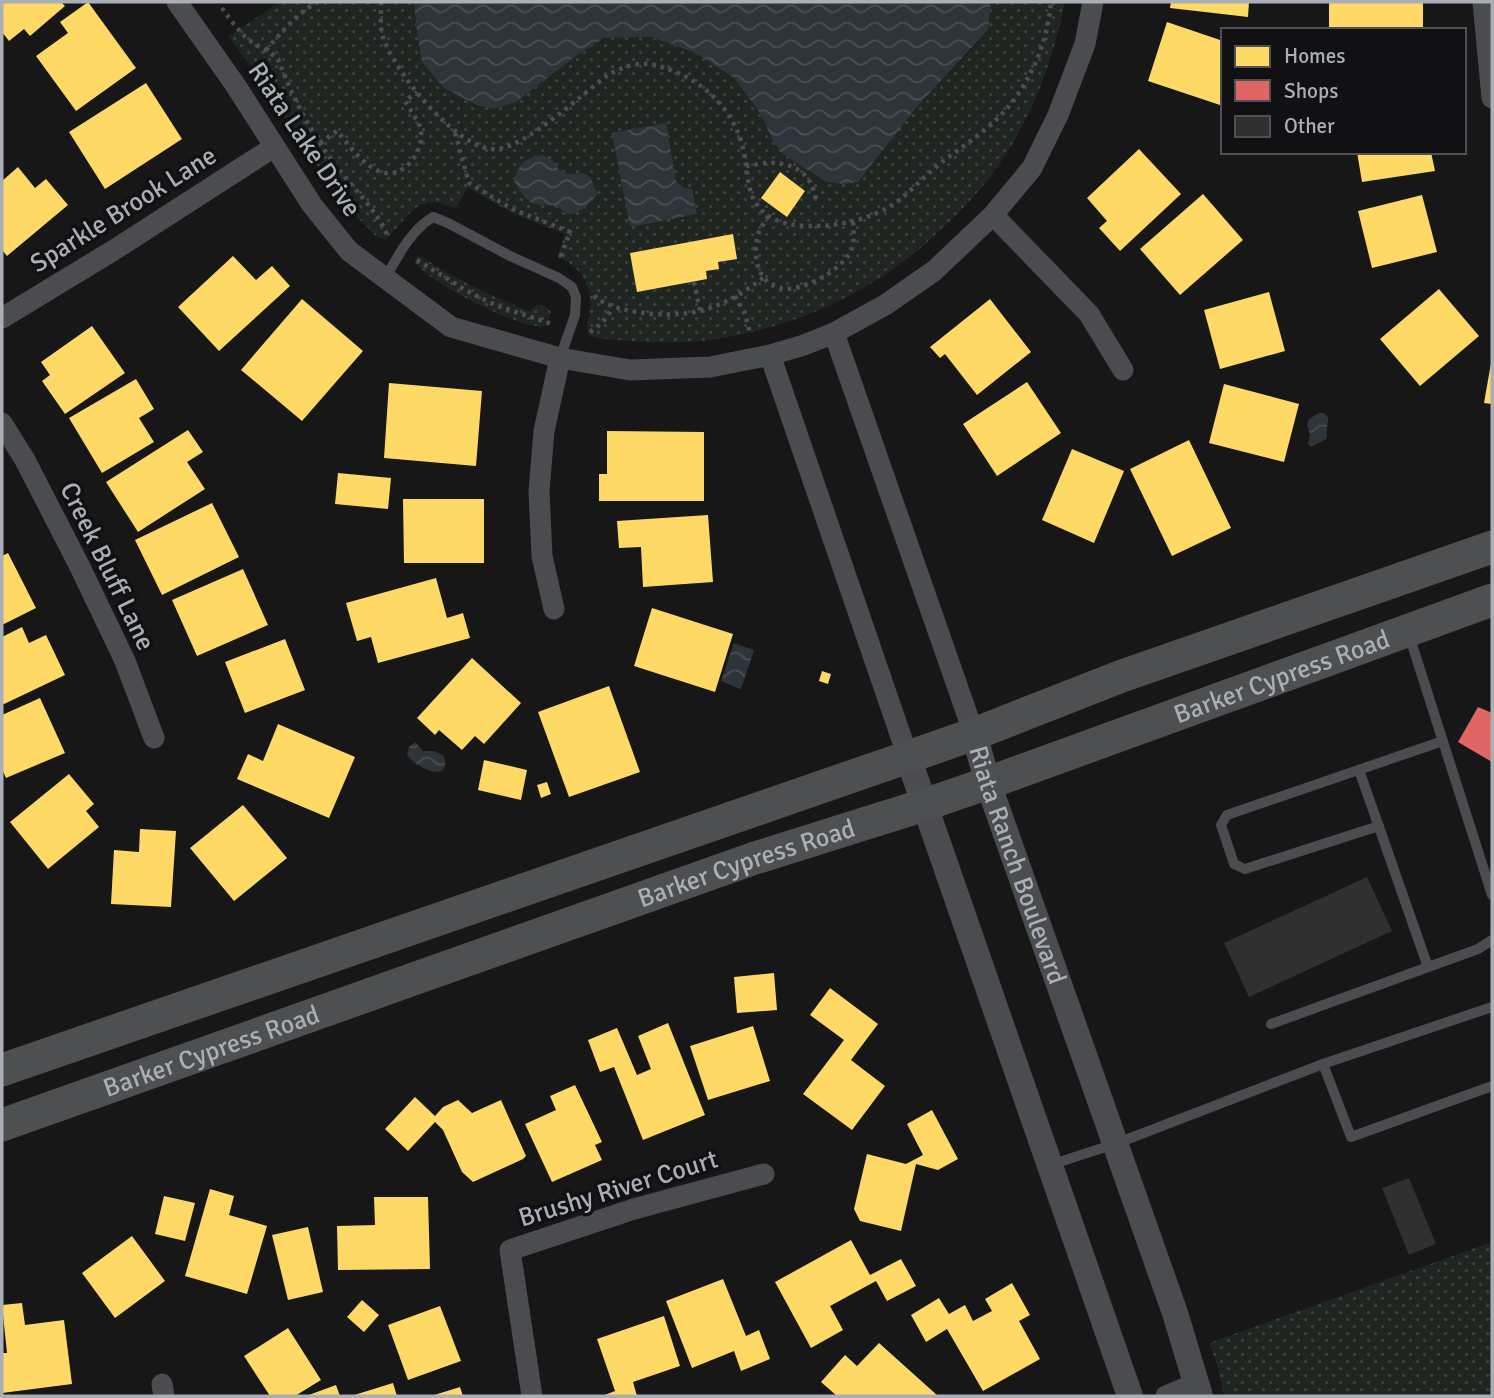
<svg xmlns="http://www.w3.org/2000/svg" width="1494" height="1398" font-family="Signika,sans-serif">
	<defs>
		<pattern id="park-dots" width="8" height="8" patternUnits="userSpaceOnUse" patternTransform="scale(1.75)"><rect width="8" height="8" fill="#1f2520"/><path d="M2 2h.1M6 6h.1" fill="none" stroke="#3d423e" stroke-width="1.8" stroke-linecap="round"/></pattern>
		<pattern id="water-waves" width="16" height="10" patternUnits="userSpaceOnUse" patternTransform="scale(1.75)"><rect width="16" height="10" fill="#2d343a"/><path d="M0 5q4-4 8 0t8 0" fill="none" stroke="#494f54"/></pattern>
	</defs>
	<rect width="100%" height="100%" fill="#171717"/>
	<path fill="url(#park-dots)" d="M279 2H414L417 32 576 56 604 38 651 37 696 53 734 78 760 113 773 141 808 170 827 182 916 108 972 49 988 30 991 2H1065C1054 56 1036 108 1006 154 987 185 962 210 936 234 927 242 918 251 908 258 851 302 780 331 709 340 670 345 635 342 597 338L589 336C584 327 589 319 590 309 593 285 579 265 557 257L565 234 514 214 468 188 455 209C415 190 411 217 386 239H382L376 236 343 203 320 173 257 74 228 37Z
		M421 256C453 278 486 293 521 308L530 311C537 302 544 304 551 312L547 326C524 332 429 283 415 262L416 257Z
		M1492 1242V1396H1224L1218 1367 1209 1343Z"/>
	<path fill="url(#water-waves)" d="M414 2H991L988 30 916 108 858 182 844 184 827 182 784 155 773 141 760 113 734 78 696 53 651 37 604 38 576 56 516 102 493 109 477 105 444 88 422 62 417 32Z
		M666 123 676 181 684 188 692 189 697 214 630 227 612 133Z
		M543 155 553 161 559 170 569 174 584 173 591 178 597 195C591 202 579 215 569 214 564 213 560 207 555 206 548 204 538 206 532 203 525 200 518 187 514 181 519 163 525 158 543 155Z
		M1319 413H1324C1330 418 1328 420 1327 427 1326 432 1328 434 1326 439L1311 447 1308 444 1310 435 1307 424 1309 419Z
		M734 643 754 650 741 689 721 681Z
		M415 742 423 751H434L444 756C452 783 418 770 407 755L409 747Z"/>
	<path fill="#ffd966" d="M2 2H61L65 6 30 36 24 29 9 41 2 32Z
		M88 2 136 68 76 111 36 56 68 33 60 22Z
		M1171 2H1249L1248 17 1170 8Z
		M1329 2H1423V29H1329Z
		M1167 22 1223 41V106L1148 81Z
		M146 83 182 139 105 189 69 132Z
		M1139 149 1181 194 1120 251 1099 228 1107 221 1087 198Z
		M1357 152H1431L1435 171 1362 182Z
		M18 167 35 188 46 179 68 205 7 256 2 250V181Z
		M780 172 805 191 787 217 761 198Z
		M1203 194 1243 240 1180 295 1140 249Z
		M1422 195 1437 252 1372 268 1358 211Z
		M733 234 737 259 718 262 719 269 706 271 707 279 637 292 630 253Z
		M233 256 256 280 272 266 290 286 219 351 178 307Z
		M1439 289 1479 336 1420 386 1380 339Z
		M1269 292 1285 351 1220 369 1204 310Z
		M302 299 363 351 302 421 241 370Z
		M990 299 1031 352 977 395 945 354 940 358 930 347Z
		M92 326 125 373 65 414 42 381 50 375 41 362Z
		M1491 363H1492V404L1484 403Z
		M136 379 154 409 139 418 154 442 102 473 69 418Z
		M1027 382 1061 433 997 476 963 424Z
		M389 383 482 391 476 466 384 458Z
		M1224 384 1299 404 1284 462 1209 443Z
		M188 430 203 452 187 462 205 489 138 532 106 482Z
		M607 431 704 432V501H599V474H607Z
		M1189 440 1231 528 1172 556 1130 469Z
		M1072 449 1124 471 1094 543 1042 520Z
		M338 473 391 478 388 509 335 504Z
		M403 499H484V563H404Z
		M212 503 239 557 162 595 135 540Z
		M708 515 713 582 643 587 641 547 619 548 617 521Z
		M8 553 36 608 2 625V556Z
		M243 569 268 625 197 656 172 600Z
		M436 578 447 618 463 613 470 638 378 663 371 637 357 641 346 603Z
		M652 608 733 634 715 692 634 666Z
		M22 627 29 643 46 635 65 675 2 705V637Z
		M285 639 305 690 245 713 225 662Z
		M472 658 521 703 484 744 475 736 462 750 439 730 435 735 417 718Z
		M822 671 831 674 828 684 819 681Z
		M609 686 640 772 569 797 538 712Z
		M40 698 65 753 6 778 2 769V715Z
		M278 724 355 757 329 818 237 779 248 754 263 761Z
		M484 760 527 770 521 800 478 790Z
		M69 774 94 804 86 811 99 827 48 869 10 822Z
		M547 782 551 794 541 798 537 785Z
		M243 805 287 858 234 901 190 848Z
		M140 829 176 831 171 907 111 904 114 850 139 852Z
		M774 973 777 1010 737 1013 734 977Z
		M830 988 878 1024 851 1060 885 1086 852 1130 803 1094 844 1040 810 1015Z
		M668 1023 705 1115 643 1140 614 1067 600 1072 588 1040 617 1028 637 1075 651 1069 638 1036Z
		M753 1026 770 1081 708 1100 690 1046Z
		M575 1085 602 1142 595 1145 602 1160 552 1182 525 1124 556 1110 550 1096Z
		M415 1097 435 1116 443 1107 458 1100 472 1113 501 1100 526 1156 523 1159 473 1182 462 1172 443 1130 435 1122 408 1151 385 1129Z
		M932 1110 958 1159 938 1170 916 1164 901 1231 860 1221 854 1209 867 1154 906 1164 923 1155 907 1124Z
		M210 1189 234 1196 229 1215 267 1226 247 1294 185 1276Z
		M164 1196 195 1203 185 1241 155 1234Z
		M374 1197H428L430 1269 338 1270 337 1226 375 1225Z
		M308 1227 323 1292 288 1300 272 1235Z
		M132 1236 165 1281 115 1318 82 1273Z
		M851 1240 870 1275 901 1259 916 1286 887 1301 876 1281 830 1306 843 1330 811 1348 775 1282Z
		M723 1279 746 1336 759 1330 770 1359 741 1371 734 1351 692 1368 666 1301Z
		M1012 1283 1030 1315 1019 1321 1040 1359 983 1391 947 1329 926 1342 911 1315 939 1298 949 1314 965 1305 973 1321 992 1311 985 1299Z
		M362 1300 379 1315 364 1332 347 1317Z
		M22 1303 25 1325 64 1320 72 1384 2 1393V1353H7L2 1305Z
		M440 1306 461 1361 408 1380 388 1325Z
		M664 1316 680 1366 633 1382 637 1396H602L615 1391 597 1339Z
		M288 1328 321 1380 295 1396H270L244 1356Z
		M879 1343 938 1396H837L821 1382 845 1355 857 1366Z
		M393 1383 397 1396H351Z
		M336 1385 340 1396H306Z
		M460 1387 463 1396H431Z"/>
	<path fill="#e06666" d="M1478 707 1492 713V762L1458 742Z"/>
	<path fill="#303031" d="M1367 877 1392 931 1249 997 1224 943Z
		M1409 1178 1436 1244 1409 1255 1382 1188Z"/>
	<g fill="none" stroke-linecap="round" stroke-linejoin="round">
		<path stroke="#4d4e51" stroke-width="4.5" stroke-dasharray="3.5 5" stroke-linecap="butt" d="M381 2C381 12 380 24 382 34 391 68 459 154 498 149 528 145 582 94 608 75 632 62 647 60 673 71 706 84 730 108 741 141 751 171 741 204 776 220 789 226 803 226 817 226 847 225 878 217 902 198 917 185 930 171 946 159 973 139 1002 120 1020 91 1038 64 1048 34 1051 2
			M222 8C230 19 238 31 249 40 258 47 269 51 278 59 292 96 310 132 334 163 352 188 376 208 388 237
			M266 50C282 32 297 13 318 2
			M455 133 469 183 512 209 570 232 561 256 564 257
			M320 143 337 131C349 145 362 165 381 172 404 180 424 151 421 131 419 121 410 110 405 101L417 92
			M746 166C755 165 765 162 774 163 799 164 813 178 816 201
			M768 216C765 222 760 228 758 235 752 254 757 283 780 288 802 293 845 269 852 248 855 239 853 231 853 221
			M417 260 467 291 495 305 552 324
			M694 282 700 311
			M595 295 596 298C614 309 632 312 653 314 699 317 726 306 763 278
			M735 296 745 314 750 333
			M590 332 602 323 613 308"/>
		<path stroke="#4b4c4f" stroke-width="10" d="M385 279C398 256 410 231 433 217L448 223 510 256 559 278 572 287 576 297 575 315 560 358
			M1409 635 1492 895
			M1359 770 1428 967
			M1379 826 1245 869 1234 864 1221 825 1227 815 1443 741
			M1271 1024 1478 949 1492 940
			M1323 1064 1351 1137 1492 1086
			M1050 1165 1115 1144 1323 1064 1492 1007"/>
		<path stroke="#4b4c4f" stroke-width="21" d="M177 2 236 86 312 205 349 251 451 327 560 358 630 370 710 367 770 355 804 345 834 333 885 305 934 271 993 215 1032 168 1058 115 1085 44 1093 2
			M1483 2 1492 98
			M993 215 1089 314 1123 370
			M2 318 114 250 274 147
			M834 333 974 734
			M770 355 908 757
			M2 423 25 460 80 567 125 661 154 738
			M554 609 542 556 539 491 544 431 560 358
			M162 1384 164 1396
			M532 1396 510 1250 634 1209 764 1174
			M1166 1396 1197 1383"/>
		<g stroke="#4b4c4f" stroke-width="26">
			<path id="s1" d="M974 734 988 783 1175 1313 1200 1396"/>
			<path d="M908 757 1130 1396"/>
		</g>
		<g stroke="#4d4f51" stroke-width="33">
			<path d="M2 1070 908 757 974 734 1122 676 1492 547"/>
			<path id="s2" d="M2 1125 752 859 924 805 988 783 1492 600"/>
		</g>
	</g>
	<g text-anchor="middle" stroke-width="7" stroke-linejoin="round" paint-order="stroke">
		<g font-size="26" fill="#a9aeb7" stroke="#111113">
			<text transform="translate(305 139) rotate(56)" y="9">Riata Lake Drive</text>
			<text transform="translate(123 209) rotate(-32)" y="9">Sparkle Brook Lane</text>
			<text transform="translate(108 566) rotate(64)" y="9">Creek Bluff Lane</text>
			<text dy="9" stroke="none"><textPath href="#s2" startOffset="1356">Barker Cypress Road</textPath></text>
			<text dy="9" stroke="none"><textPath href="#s2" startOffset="789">Barker Cypress Road</textPath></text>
			<text dy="9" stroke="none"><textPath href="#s1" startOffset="138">Riata Ranch Boulevard</textPath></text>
			<text dy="9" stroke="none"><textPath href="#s2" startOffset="222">Barker Cypress Road</textPath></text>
			<text transform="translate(618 1188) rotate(-17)" y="9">Brushy River Court</text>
		</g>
	</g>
	<rect width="1494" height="1398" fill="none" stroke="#a9aeb7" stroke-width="7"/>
	<rect x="1221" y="28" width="245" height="126" fill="#111113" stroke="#4e5055" stroke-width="2"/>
	<rect x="1235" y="46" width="35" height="21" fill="#ffd966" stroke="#4e5055" stroke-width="2"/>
	<text x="1284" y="63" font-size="21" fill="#a9aeb7">Homes</text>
	<rect x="1235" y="80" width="35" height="21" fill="#e06666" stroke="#4e5055" stroke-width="2"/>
	<text x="1284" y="98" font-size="21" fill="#a9aeb7">Shops</text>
	<rect x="1235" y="116" width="35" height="21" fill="#303031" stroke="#4e5055" stroke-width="2"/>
	<text x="1284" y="133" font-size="21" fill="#a9aeb7">Other</text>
</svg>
